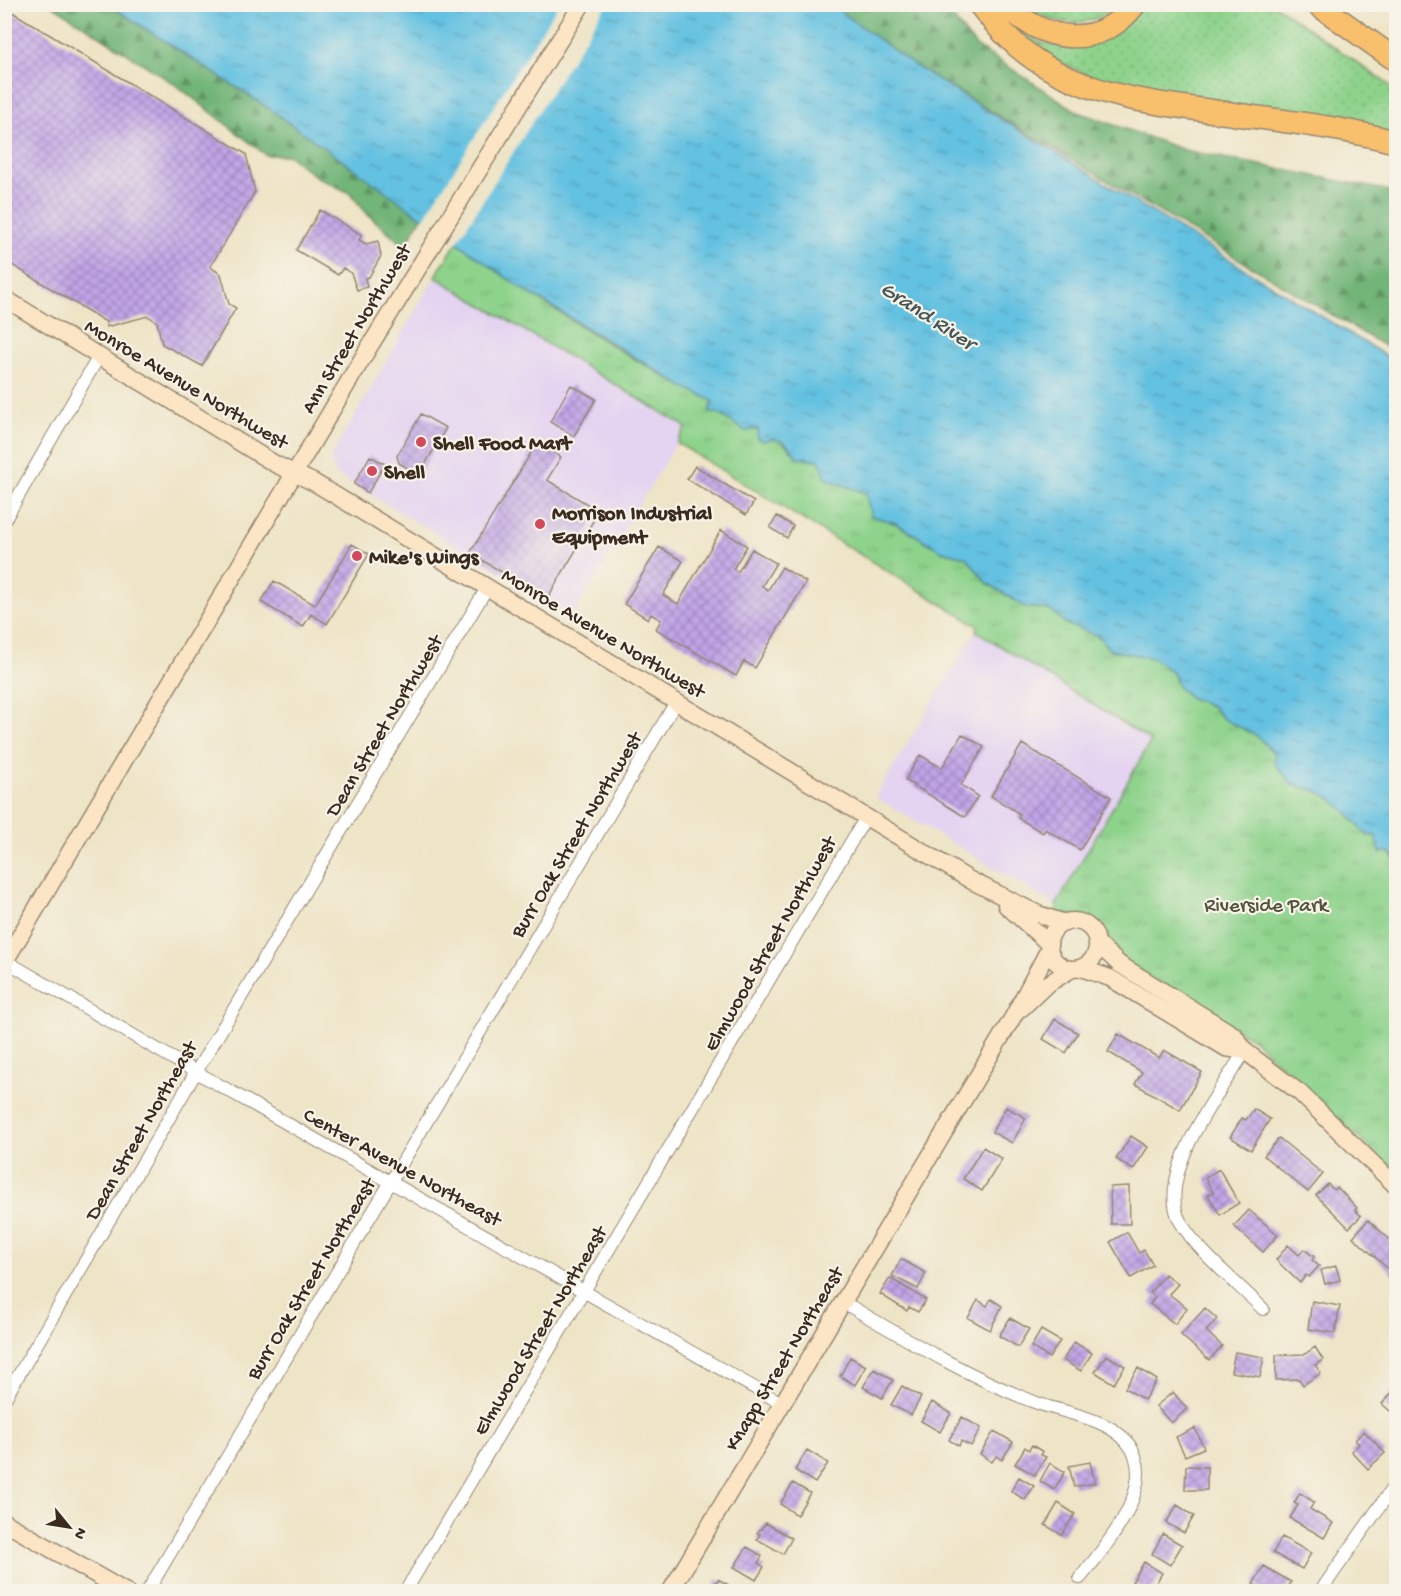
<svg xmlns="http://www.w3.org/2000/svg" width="1401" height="1596" font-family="'Gochi Hand',sans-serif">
	<defs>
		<pattern id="grass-dots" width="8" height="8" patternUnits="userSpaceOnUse" patternTransform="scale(1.5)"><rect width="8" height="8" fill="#8ed38c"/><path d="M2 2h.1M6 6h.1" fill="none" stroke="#7bb578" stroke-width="1.8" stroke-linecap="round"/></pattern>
		<pattern id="forest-firs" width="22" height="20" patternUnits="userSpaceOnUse" patternTransform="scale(1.5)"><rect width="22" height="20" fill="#72b578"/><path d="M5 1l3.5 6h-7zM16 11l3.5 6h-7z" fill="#5f9362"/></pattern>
		<pattern id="park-tufts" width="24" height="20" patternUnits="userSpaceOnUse" patternTransform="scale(1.5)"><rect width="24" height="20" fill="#8ed38c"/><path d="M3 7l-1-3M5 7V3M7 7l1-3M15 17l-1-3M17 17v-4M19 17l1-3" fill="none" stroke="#7bb578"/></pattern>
		<pattern id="water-ripples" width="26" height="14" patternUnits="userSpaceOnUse" patternTransform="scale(1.5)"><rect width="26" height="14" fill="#63c1e1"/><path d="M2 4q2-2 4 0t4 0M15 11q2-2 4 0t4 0" fill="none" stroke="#539db6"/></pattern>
		<pattern id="building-cross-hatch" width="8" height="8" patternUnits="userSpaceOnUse" patternTransform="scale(1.5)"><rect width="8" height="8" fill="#c1a4e8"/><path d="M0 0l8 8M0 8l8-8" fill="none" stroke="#9e86bb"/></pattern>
	</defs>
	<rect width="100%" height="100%" fill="#f7f3e8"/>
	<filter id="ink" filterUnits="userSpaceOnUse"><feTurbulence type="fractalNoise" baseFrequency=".0167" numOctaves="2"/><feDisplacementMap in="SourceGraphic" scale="12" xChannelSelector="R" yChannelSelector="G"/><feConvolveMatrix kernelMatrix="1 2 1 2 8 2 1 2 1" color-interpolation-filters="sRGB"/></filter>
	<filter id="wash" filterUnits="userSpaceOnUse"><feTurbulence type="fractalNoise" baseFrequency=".008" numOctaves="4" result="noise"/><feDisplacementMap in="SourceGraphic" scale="24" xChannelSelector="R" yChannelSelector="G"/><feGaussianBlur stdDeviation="1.35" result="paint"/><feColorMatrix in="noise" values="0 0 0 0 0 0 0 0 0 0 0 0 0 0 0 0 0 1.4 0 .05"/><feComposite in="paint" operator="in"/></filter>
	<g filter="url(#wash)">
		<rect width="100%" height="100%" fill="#eee4c6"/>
		<path fill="#e4d3f1" d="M435 277 686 427 573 615 336 474 330 459Z
			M976 631 1152 741 1056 905 875 797Z"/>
		<path fill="url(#grass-dots)" stroke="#647e55" stroke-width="1.5" d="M1020 5H1118C1086 32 1053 25 1020 5Z
			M1145 5H1275L1396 90V134L1139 92 1098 80 1045 55 1009 25 1042 43 1069 46Z"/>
		<path fill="url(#forest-firs)" stroke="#56704b" stroke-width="1.5" d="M52 5H109L270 109 422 217 405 246 368 215 350 193 317 177 288 155H266L176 85Z
			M832 5H942L976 46 1078 112 1184 150 1396 192V353L915 66Z"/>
		<path fill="url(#park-tufts)" stroke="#647e55" stroke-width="1.5" d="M457 242C538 300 623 357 713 401L718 413 745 431C762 425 789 445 798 458L820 460 827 479 866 493 871 516 895 523 942 551 966 557 986 582 1025 607 1050 610 1067 624 1098 636 1110 650 1153 658 1173 673 1179 688 1191 698 1212 706 1223 719 1256 735 1275 754 1293 785C1335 792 1340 805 1367 835L1376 836 1396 860V1173L1253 1039 1125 962 1092 923 1067 914 1059 915 1056 905 1151 741 976 631 978 626 677 443 686 427 435 277Z"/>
		<path fill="url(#water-ripples)" stroke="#4f7680" stroke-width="1.5" d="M109 5H832L915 66 1396 362V860L1390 852H1380L1376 836 1367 835C1340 806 1335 792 1293 785L1275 764V754L1256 735 1223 719 1212 706 1191 698 1179 688 1173 673 1153 658 1110 650 1098 636 1067 624 1050 610 1025 607 986 582 966 557 942 551 895 523 871 516 866 493 827 479 819 460 798 458C788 444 780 435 762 441L757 438 758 429 745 431 718 413H712L709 411 713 401 682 386 521 288 270 109Z"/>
		<path fill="#eee4c6" d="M558 5H606L455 245 422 221Z"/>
		<g id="blocks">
			<path fill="url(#building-cross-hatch)" d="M4 7 246 154 255 192 210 267 221 274 229 304 236 308 202 366 162 344 157 322 148 316 106 327V322L4 260Z
				M320 210 362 235 359 240 366 244 378 241 381 256 369 277 365 278 367 287 357 290 351 273 343 268 338 275 296 250Z
				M571 385 596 399 574 436 550 422Z
				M421 414 446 428 419 475 399 463 397 456Z
				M537 443 561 457 547 480 599 511 547 599 470 553Z
				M370 456 385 464 368 493 354 484Z
				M695 466 754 502 746 515 687 479Z
				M777 516 793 526 787 538 770 528Z
				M721 530 747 546 733 569 738 572 752 549 776 563 762 586 768 590 782 567 806 582 755 668 744 661 736 676 656 629 661 620 651 614 648 619 624 604 659 547 683 561 663 595 678 604Z
				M352 544 369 554 327 624 311 614 303 627 261 602 274 581 315 605Z
				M962 734 984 747 961 785 978 796 965 817 905 780 920 755 942 768Z
				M1022 744 1111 797 1080 850 1045 829 1043 833 1018 818 1020 814 991 796Z
				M1055 1019 1078 1033 1066 1053 1043 1039Z
				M1118 1034 1159 1058 1164 1050 1202 1072 1180 1110 1135 1084 1142 1072 1108 1052Z
				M1006 1107 1026 1118 1012 1143 992 1132Z
				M1254 1109 1270 1119 1251 1150 1230 1137 1242 1118 1246 1120Z
				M1131 1136 1148 1147 1133 1170 1116 1159Z
				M1279 1138 1323 1174 1308 1192 1264 1156Z
				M983 1147 1002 1159 982 1191 963 1179Z
				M1219 1169 1239 1203 1220 1215 1208 1195 1213 1192 1205 1178Z
				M1328 1184 1334 1190 1337 1187 1357 1208 1355 1210 1361 1216 1349 1228 1316 1195Z
				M1129 1186 1130 1224H1111L1110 1187Z
				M1249 1210 1278 1235 1263 1252 1234 1226Z
				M1368 1220 1396 1245V1276L1353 1237Z
				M1127 1232 1139 1253 1144 1250 1153 1265 1131 1278 1110 1242Z
				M1288 1245 1299 1255 1304 1249 1314 1257 1312 1260 1319 1266 1309 1277 1306 1275 1300 1283 1276 1260Z
				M901 1259 926 1273 918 1289 892 1276Z
				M1336 1266 1340 1280 1325 1284 1321 1270Z
				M1165 1274 1178 1284 1169 1294 1187 1308 1175 1324 1150 1304 1155 1297 1150 1293Z
				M890 1278 926 1300 918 1312 909 1307 907 1311 880 1294Z
				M991 1299 1002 1306 990 1330 968 1318 978 1300 987 1306Z
				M1312 1301 1340 1306 1335 1333 1308 1329Z
				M1205 1308 1217 1319 1206 1331 1222 1346 1209 1360 1181 1335Z
				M1010 1318 1029 1329 1018 1347 999 1336Z
				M1041 1330 1060 1341 1049 1358 1031 1347Z
				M1074 1342 1092 1353 1081 1371 1063 1360Z
				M1315 1347 1323 1360 1315 1365 1321 1373 1303 1385 1299 1379 1276 1380V1355L1305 1354Z
				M1235 1352 1264 1357 1260 1377 1231 1372Z
				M1106 1355 1125 1366 1114 1384 1095 1372Z
				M850 1357 866 1366 855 1385 840 1376Z
				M1138 1368 1157 1380 1144 1400 1125 1388Z
				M874 1369 893 1380 882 1398 863 1387Z
				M902 1386 921 1397 911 1415 891 1405Z
				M1394 1390 1396 1392V1416L1382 1404Z
				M1173 1392 1187 1409 1171 1423 1156 1406Z
				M932 1402 951 1413 940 1432 921 1421Z
				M962 1417 981 1428 971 1446 961 1441 959 1446 949 1440Z
				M1195 1428 1204 1448 1185 1456 1176 1437Z
				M994 1431 1013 1442 1002 1460 996 1456 992 1462 980 1454Z
				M1364 1431 1385 1453 1368 1469 1351 1451 1359 1444 1355 1440Z
				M1032 1445 1043 1452 1041 1455 1046 1457 1035 1475 1015 1464 1025 1447 1029 1450Z
				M807 1450 828 1463 815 1483 795 1470Z
				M1090 1462 1095 1483 1074 1487 1069 1466Z
				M1050 1463 1065 1472 1054 1490 1040 1481Z
				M1186 1466 1207 1467V1490H1185Z
				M1019 1477 1034 1486 1025 1500 1011 1491Z
				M793 1483 810 1493 797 1515 780 1504Z
				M1300 1493 1314 1502 1310 1509 1333 1523 1324 1538 1290 1518 1298 1505 1294 1503Z
				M1058 1503 1075 1514 1062 1535 1045 1525Z
				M1177 1505 1194 1516 1184 1533 1166 1523Z
				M766 1523 792 1538 783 1554 757 1539 760 1534 757 1533Z
				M1163 1534 1182 1545 1170 1565 1152 1554Z
				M1282 1537 1311 1553 1302 1569 1273 1553Z
				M747 1547 762 1556 758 1563 764 1567 756 1580 734 1567Z
				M1144 1562 1162 1573 1151 1592 1132 1582Z
				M1264 1566 1291 1582 1286 1592H1266L1253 1584Z
				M718 1579 741 1592H711Z"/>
		</g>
	</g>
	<g filter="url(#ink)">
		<use href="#blocks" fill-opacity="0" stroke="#948772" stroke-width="1.5"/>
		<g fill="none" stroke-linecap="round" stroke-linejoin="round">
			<g stroke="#948772" stroke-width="14">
				<path id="street" d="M4 521 99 356
					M4 960 196 1072 783 1404
					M1245 1051C1220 1091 1155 1175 1180 1221 1196 1250 1239 1285 1263 1309
					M843 1302C906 1339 968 1377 1037 1403 1069 1415 1124 1419 1136 1459 1148 1497 1103 1550 1080 1578
					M4 1400 196 1072 487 588
					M147 1592 676 702
					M405 1592 866 817
					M1320 1592 1396 1483"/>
			</g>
			<g stroke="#948772" stroke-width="19">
				<path id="secondary" d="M4 298 275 464 315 483 970 880 1038 914 1065 923
					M1006 905 1049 944
					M1049 945a24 24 0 1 1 48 0a24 24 0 1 1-48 0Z
					M1097 943 1119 964 1234 1035 1245 1051 1300 1093 1396 1186
					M4 963 368 349 582 4
					M1081 968 1110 978 1226 1048 1245 1051
					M1022 1008 1046 985 1072 969
					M4 1522 126 1592
					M670 1592 1013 1017 1049 949"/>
			</g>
			<g stroke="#948772" stroke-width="25">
				<path id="highway" d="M979 4C995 24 1012 44 1034 59 1087 95 1149 103 1212 111 1273 120 1336 126 1396 142
					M1005 4C1044 42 1098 52 1135 4
					M1317 4 1396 60"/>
			</g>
			<use href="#street" stroke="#fff" stroke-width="12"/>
			<use href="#secondary" stroke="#fce5c4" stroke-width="16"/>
			<use href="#highway" stroke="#f8bf6c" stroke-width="22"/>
		</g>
	</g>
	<g fill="#d1495b" stroke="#f7f3e8" stroke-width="2">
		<circle cx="421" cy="442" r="6"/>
		<circle cx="372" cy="471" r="6"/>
		<circle cx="540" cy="524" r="6"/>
		<circle cx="357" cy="556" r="6"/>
	</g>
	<g text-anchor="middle" stroke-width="4.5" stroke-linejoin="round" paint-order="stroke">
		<g font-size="21" fill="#3b2a1e" stroke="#f7f3e8">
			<text transform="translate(355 328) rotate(-59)" y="7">Ann Street Northwest</text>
			<text transform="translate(187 383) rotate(31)" y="7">Monroe Avenue Northwest</text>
			<text transform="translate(604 632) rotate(31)" y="7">Monroe Avenue Northwest</text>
			<text transform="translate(383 725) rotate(-59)" y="7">Dean Street Northwest</text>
			<text transform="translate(575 834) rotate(-59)" y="7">Burr Oak Street Northwest</text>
			<text transform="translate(769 943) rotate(-60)" y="7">Elmwood Street Northwest</text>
			<text transform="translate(140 1130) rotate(-60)" y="7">Dean Street Northeast</text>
			<text transform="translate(403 1166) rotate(29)" y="7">Center Avenue Northeast</text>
			<text transform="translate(310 1278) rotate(-59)" y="7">Burr Oak Street Northeast</text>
			<text transform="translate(539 1330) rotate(-59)" y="7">Elmwood Street Northeast</text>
			<text transform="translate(783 1358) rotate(-59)" y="7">Knapp Street Northeast</text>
		</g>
		<g font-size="21" font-weight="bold" fill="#3b2a1e" stroke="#f7f3e8" text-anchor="start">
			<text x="433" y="449">Shell Food Mart</text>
			<text x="384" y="478">Shell</text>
			<text x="552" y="519">Morrison Industrial<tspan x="552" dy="24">Equipment</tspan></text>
			<text x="369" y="563">Mike's Wings</text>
		</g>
		<g font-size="21" fill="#50543a" stroke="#f7f3e8">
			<text x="1266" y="911">Riverside Park</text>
		</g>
		<g font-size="22" font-style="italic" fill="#475758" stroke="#f7f3e8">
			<text transform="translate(929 314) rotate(33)" y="8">Grand River</text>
		</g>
	</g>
	<rect width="1401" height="1596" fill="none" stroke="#f7f3e8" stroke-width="24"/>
	<g transform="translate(69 1527) rotate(120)" stroke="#f7f3e8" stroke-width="4.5" paint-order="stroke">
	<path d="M0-4.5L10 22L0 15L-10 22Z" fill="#3b2a1e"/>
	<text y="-9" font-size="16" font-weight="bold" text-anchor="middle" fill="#3b2a1e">N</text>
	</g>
</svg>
